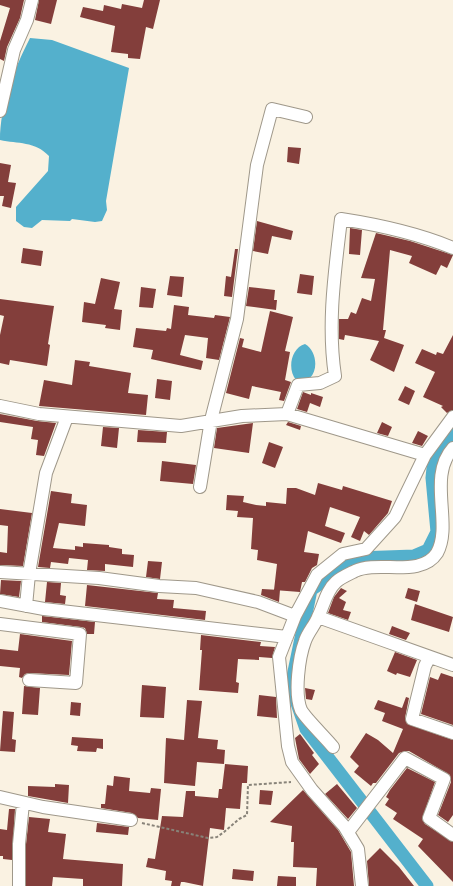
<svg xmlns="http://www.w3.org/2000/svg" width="453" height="886" font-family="Quicksand,sans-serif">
	<rect width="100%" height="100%" fill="#faf2e2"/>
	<path fill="#54b0cc" d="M30 38 52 40 129 68 106 201 107 210 102 221 95 222 72 219 70 221 42 220 32 228 24 227 16 221V207L48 171 49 156C35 141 18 144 0 140 0 106 14 69 30 38Z
		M305 344C316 350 319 369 310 378L296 380C287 369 291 348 305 344Z"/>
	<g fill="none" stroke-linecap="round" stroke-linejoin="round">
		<path stroke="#54b0cc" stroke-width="13" d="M427 886 306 729 291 686 311 590 357 558 414 556 428 550 437 532 432 478 434 458 441 446 453 435"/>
	</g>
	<path fill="#833e3b" d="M0 0H24L20 18 7 47 4 61 0 59V41L10 8 0 5Z
		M39 0H57L51 24 35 20Z
		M144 0H160L153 29 146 27 140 59 128 58V54L111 52 115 26 80 17 83 7 103 11 104 5 121 9 122 4 142 8Z
		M288 147 301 148 299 164 287 162Z
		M0 163 11 165 8 182 16 183 11 208 2 206 4 196H0Z
		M257 221 293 231 291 240 272 236 268 254 253 251Z
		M350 228 362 230 360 255 349 254Z
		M376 233 410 241 453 255 447 268 441 265 436 275 409 263 412 256 390 250 383 330H386L384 338 404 345 394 372 370 360 379 341 345 335 344 340 339 339V319H348L351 312 356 314 362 298 371 301 375 279 361 278Z
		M23 248 43 251 41 266 21 263Z
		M235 249H238L232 297 224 296 226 276 231 277Z
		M300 274 314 276 312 295 297 293Z
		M170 276 184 277 182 297 167 295Z
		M101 278 120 282 114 309 122 310 120 330 105 328 106 325 82 322 84 302 95 304Z
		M141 287 156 289 153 308 139 307Z
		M249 287 275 290 274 300H277L276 310 246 306Z
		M0 299 54 306 48 344 50 345 47 366 10 360 9 365 0 363V335L4 316 0 315Z
		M174 305 189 307 188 315 214 318 215 315 230 317 219 360 206 358 208 338 185 335 180 355 203 361 201 370 151 359 153 350 133 347 136 328 166 331 167 328 171 329Z
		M270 311 293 317 285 351 290 352 285 380 291 382 284 401 279 400 281 392 252 386 249 399 226 393 240 338 244 339 242 347 261 352Z
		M453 335V410L447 413 441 407 443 406 423 397 435 372 415 363 422 349 436 355 437 352 443 354Z
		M75 360 90 362 89 366 131 373 128 393 148 395 146 415 39 406 44 380 72 385Z
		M157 379 172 381 170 400 155 398Z
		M405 386 415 391 409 405 398 400Z
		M303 392 311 395V393L323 397 320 407 310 403 307 412 297 409Z
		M0 414 37 421 56 423 44 456 36 455 38 440 31 439 33 427 0 422Z
		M288 422 301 426 300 430 286 425Z
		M382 422 392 427 388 436 377 433Z
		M253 423 249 453 214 448 217 428Z
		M103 427 119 428 117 448 101 446Z
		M138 430 167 432 166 443 137 442Z
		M418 431 428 436 422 446 412 443Z
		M269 442 283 447 275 468 262 463Z
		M162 461 196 465 193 484 160 481Z
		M318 483 342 490 343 486 392 501 388 513 369 535 364 531 360 541 351 537 360 517 330 507 325 526 345 533 341 543 308 531 304 552 319 554 317 565 312 568 305 582H302L300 592 274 590 277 564 257 560 258 550 251 549 253 518 237 517 238 511 226 510 227 495 244 496 243 502 256 505 266 506V502L286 504 287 488H296L315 495Z
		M51 491 72 494 71 503 87 505 85 526 59 523 53 548 75 550V546L83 547V543L109 545V547L122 549V554L134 555 133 567 105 564V571L87 570 88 560 69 558 68 564 51 562 50 568 38 567Z
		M0 509 32 513 23 566 0 565V552L7 553 8 526 0 525Z
		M148 561 162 562 160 579 146 577Z
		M1 580 21 581 19 597 0 594Z
		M47 582 61 583 60 595 66 596 65 604 45 602Z
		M87 585 158 593 157 599 174 600 173 608 206 611 205 620 85 606Z
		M341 588 347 591 339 598 346 602 343 610 351 612 348 620 328 613 334 597Z
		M408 588 420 591 417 602 405 598Z
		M262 589 280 590 279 602 261 595Z
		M415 604 453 617 449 632 411 620Z
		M42 616 95 622 94 634H87L85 628 81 627 42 622Z
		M392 626 410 633 406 640 389 634Z
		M20 634 72 641 69 675 29 673 25 674 22 678 19 677 20 668 0 666V649L18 651Z
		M201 635 261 642 260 646 275 647 272 658 259 657V660L238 659 236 682 239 683 238 693 199 690 202 650H200Z
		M395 652 417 660 410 677 397 673 396 675 387 671Z
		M441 673 453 677V725L421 714 430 677 438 680Z
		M142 685 166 687 164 718 140 717Z
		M24 686 40 688 38 715 22 714Z
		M305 688 315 690 312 700 306 699Z
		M259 695 276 697 277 718 257 716Z
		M406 697 409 698 405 718 407 724 453 740V815L448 822 438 815 451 782 450 775 409 751H405L399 753 376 783H373L371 786 354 772 359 766 350 757 366 733 378 740 393 753 403 729 382 721 385 713 374 709 378 700 402 708Z
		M187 700 202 701 198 738 218 740 217 749 225 750 224 764 197 762 195 786 164 783 166 738 184 740Z
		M71 702 81 703 80 716 70 715Z
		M3 711 14 712 12 739 16 740 15 752 0 751Z
		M300 734 314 753 312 755 319 764 310 774 299 759 295 738Z
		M72 737 103 739V749L97 748 96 752 77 751 78 746 71 745Z
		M225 764 248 766 247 783H242L240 809 226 808 224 830 210 828 203 886 184 882H181L180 886H171L172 881 165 880 166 871 146 867 148 858 155 859 162 816 183 817 186 791H195V796L218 798 219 789H222Z
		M407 768 435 782 422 819 425 824 453 842V882L418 846 423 839 393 819 397 813 385 805 389 799 386 797 390 790Z
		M114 776 130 778 129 791 150 793 151 788 161 789 158 820 138 818 132 813 101 808V804H105L107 785 113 786Z
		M55 784 69 785 68 803 28 796V786L55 787Z
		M337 784 357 808 348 819 325 794Z
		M260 790 273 791 271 805 259 804Z
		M303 790 338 830 351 852 354 886H316L317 868 293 867 294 842H291L292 826 270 822Z
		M9 809H15L12 860 3 859V856H0V829L7 830Z
		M29 817 50 819 48 832 66 834 63 859 123 864 122 886H83V879L53 877 52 886H26V844Z
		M97 823 129 827 128 835 96 832Z
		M380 848 399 867 414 886H369L367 861Z
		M233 869 254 871 253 881 232 879Z
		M278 876 296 877V886H277Z"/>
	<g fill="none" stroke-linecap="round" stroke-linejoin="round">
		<g stroke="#9f988a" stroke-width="14">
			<path id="minor" d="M0 111 14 50 27 20 32 0
				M0 406 39 414 181 426 242 416 287 414 425 455 395 517 366 549 343 554 317 575 295 616 279 657 288 746 292 762 312 790 344 826 358 849 362 886
				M287 414 298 385 320 383 335 376C327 323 335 271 341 219 380 225 417 233 453 248
				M425 455 453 417
				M200 487 211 420 237 319 257 165 272 109 306 117
				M0 572 99 578 159 586 196 588 258 602 295 616
				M0 601 44 609 287 637
				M26 606 29 574 46 473 67 417
				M318 617 453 665
				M0 624 80 634 76 683 29 680
				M429 658 425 666 412 719 453 733
				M333 747C326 738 305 718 301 710 294 693 299 657 305 641 308 632 315 625 318 617 324 605 326 591 336 582 340 578 349 574 355 571 379 560 421 578 437 553 453 524 427 477 453 448
				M0 797 43 807 131 820
				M348 832 405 758 444 779 429 818 453 835
				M19 886V844L23 803"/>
		</g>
		<path stroke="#888379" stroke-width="2" stroke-dasharray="3 2" stroke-linecap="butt" d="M142 823 208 838 217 837 224 832 239 819 247 815 248 785 291 782"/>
		<use href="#minor" stroke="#fff" stroke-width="12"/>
	</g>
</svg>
